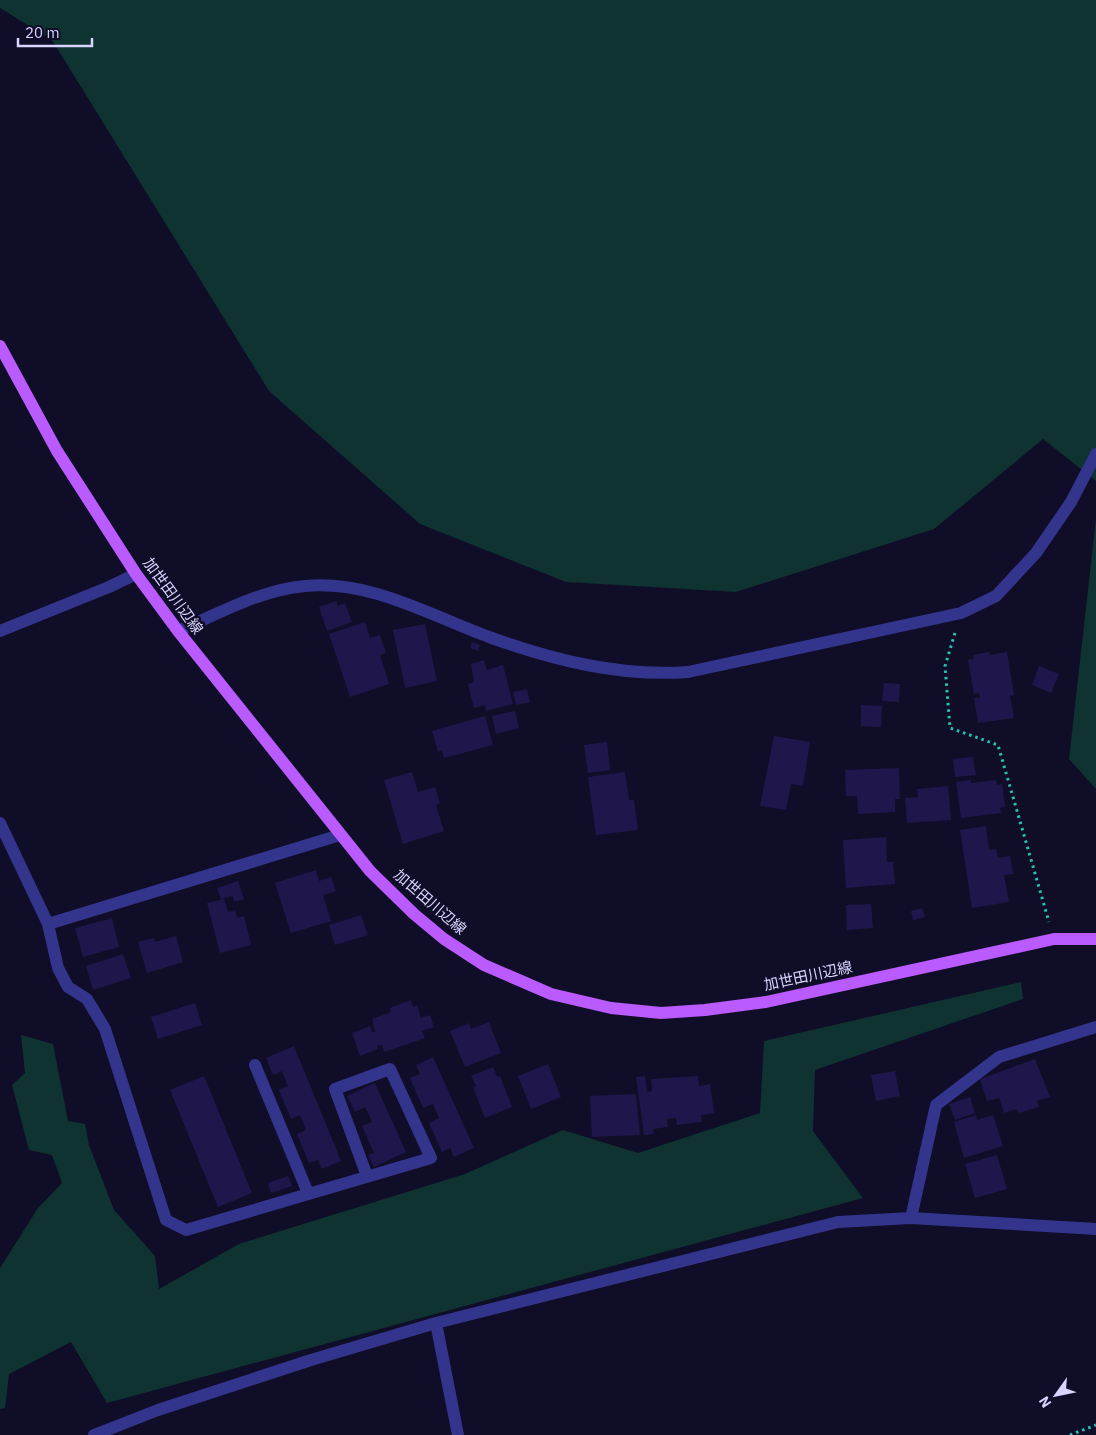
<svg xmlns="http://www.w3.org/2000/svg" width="1096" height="1435" font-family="'IBM Plex Sans','Noto Sans JP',sans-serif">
	<rect width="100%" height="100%" fill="#100d28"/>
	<path fill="#0f3330" d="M0 0H1096V481L1043 439 934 529 736 592 566 582 420 524 269 391 52 40 0 8Z
		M1096 518V789L1069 759Z
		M1021 982 1023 999 815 1070 813 1131 863 1198 107 1403 71 1342 9 1374 5 1408 0 1409V1268L38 1208 62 1183 52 1155 29 1150 12 1085 25 1073 21 1035 53 1044 68 1121 85 1124 89 1145 114 1210 155 1256 159 1289 239 1244 465 1174 563 1130 638 1153 760 1113 764 1041Z"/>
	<path fill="#1f174b" d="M336 601 338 606 345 603 352 622 327 631 319 607Z
		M365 622 370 638 380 635 386 653 380 655 389 684 350 697 329 634Z
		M425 624 437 681 405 688 393 630Z
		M472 642 480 645 478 651 470 648Z
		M989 652 990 655 1007 652 1014 695 1010 696 1014 718 978 723 974 698H980L979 693 974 694 968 660 974 659 973 655Z
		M484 660 487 670 503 665 513 704 486 711 485 705 474 708 468 684 474 682 471 664Z
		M1039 666 1059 674 1051 693 1032 685Z
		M884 683 900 684 899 702 882 701Z
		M527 689 530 702 516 705 513 692Z
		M861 705 882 706 881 727 861 726Z
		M515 711 519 728 496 734 492 716Z
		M485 716 493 745 444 758 442 750 438 752 432 731Z
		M774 736 810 742 803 786 791 784 786 810 760 806Z
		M607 742 610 770 588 773 584 745Z
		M973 757 976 775 955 777 953 759Z
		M899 768 900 799H895V812L858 814 857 796H846L845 770Z
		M412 772 418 792 435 787 440 803 436 805 444 831 403 844 384 780Z
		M625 772 629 800H634L638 830 596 835 588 777Z
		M971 780V783L996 780 997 785 1002 784 1005 807 1000 808 1001 813 961 818 956 782Z
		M948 786 951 820 907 823 905 798 918 797 917 789Z
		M986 826 989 850 996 849 998 858 1010 856 1013 874 1004 875 1009 902 972 908 960 830Z
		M886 837 887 862H893L895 884 846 888 843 840Z
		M316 870 319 881 331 877 336 891 323 895 331 921 291 933 275 883Z
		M238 881 244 899 234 902 233 896 221 899 217 888Z
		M224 899 228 912 235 910 237 918 244 916 251 945 220 953 207 903Z
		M871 904 873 928 847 930 846 905Z
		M922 908 925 917 913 920 911 911Z
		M361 915 368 935 335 945 329 925Z
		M112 918 119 947 83 957 75 928Z
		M176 936 183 962 147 973 138 942 154 938 155 942Z
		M123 954 131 978 93 990 86 966Z
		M411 1000 413 1007 417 1005 421 1018 430 1015 434 1027 422 1031 425 1038 384 1052 382 1045 377 1046 378 1049 360 1056 352 1033 370 1026 372 1032H375L372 1019 391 1012 390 1008Z
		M195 1003 202 1025 158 1039 151 1017Z
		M489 1022 501 1053 465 1067 450 1031 469 1023 471 1029Z
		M294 1046 341 1161 322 1169 318 1160 309 1163 297 1134 306 1130 300 1115 291 1119 279 1090 288 1086 282 1071 273 1075 266 1058Z
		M433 1057 474 1148 454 1157 450 1148 442 1152 429 1123 439 1118 433 1104 423 1108 410 1078 420 1074 416 1065Z
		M1035 1059 1050 1097 1037 1101 1039 1107 1019 1113 1017 1109 1004 1113 999 1098 987 1101 980 1079Z
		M548 1064 561 1097 531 1109 518 1076Z
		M493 1067 497 1077 500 1076 512 1107 485 1118 473 1087 476 1086 471 1076Z
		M895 1071 900 1096 876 1101 871 1075Z
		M204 1076 252 1193 218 1207 170 1090Z
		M645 1076 647 1092 652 1091 651 1079 698 1076 699 1086 710 1084 714 1113 701 1115 702 1122 677 1125 676 1118 667 1119 668 1127 653 1129 654 1134 644 1135 636 1077Z
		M375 1083 406 1152 374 1167 368 1155 374 1153 362 1126 372 1122 365 1107 355 1112 347 1096Z
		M636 1094 640 1135 592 1137 590 1096Z
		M970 1097 975 1113 955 1120 949 1104Z
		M976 1115 977 1120 993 1115 1003 1146 964 1158 954 1122Z
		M997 1155 1007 1189 975 1198 965 1164Z
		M288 1176 292 1186 271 1193 268 1183Z"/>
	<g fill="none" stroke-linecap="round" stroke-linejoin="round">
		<path stroke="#22c5b4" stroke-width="3" stroke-dasharray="2.5 4" stroke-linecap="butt" d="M955 633 945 666 950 728 998 745 1049 922
			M1070 1435 1096 1425"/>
		<path stroke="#33348c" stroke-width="12" d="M0 631 109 587 136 574
			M178 631C218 614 260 590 305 586 371 580 429 615 489 637 553 660 620 677 688 672L961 613 996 596 1036 553 1071 502 1096 454
			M0 823 48 924 58 968 68 987 87 999 105 1029 166 1220 186 1230 431 1158 390 1069 335 1089 367 1176
			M48 924 340 835
			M255 1065 308 1193
			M911 1218 936 1105 999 1057 1096 1027
			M436 1323 458 1435
			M94 1435 158 1410 311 1360 436 1323 838 1222 911 1218 1096 1229"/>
		<path stroke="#ba5bff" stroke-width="12" d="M0 346 57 451 136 574 178 631 370 871 414 914 444 939 484 965 551 994 611 1008 661 1013 705 1010 766 1002 1054 939H1096"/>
	</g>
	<g text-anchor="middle" stroke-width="5" stroke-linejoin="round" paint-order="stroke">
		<g font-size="15" fill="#d7d4ff" stroke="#100d28">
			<text transform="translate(173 596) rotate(54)" y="5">加世田川辺線</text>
			<text transform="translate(430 902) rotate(41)" y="5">加世田川辺線</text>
			<text transform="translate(808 976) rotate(-12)" y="5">加世田川辺線</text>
		</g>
	</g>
	<g transform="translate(1056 1395) rotate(237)" stroke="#100d28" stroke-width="4" paint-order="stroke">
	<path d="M0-4L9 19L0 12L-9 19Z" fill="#d7d4ff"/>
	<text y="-8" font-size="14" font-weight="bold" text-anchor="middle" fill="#d7d4ff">N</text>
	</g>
	<path d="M18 38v8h74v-8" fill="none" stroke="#d7d4ff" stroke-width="2.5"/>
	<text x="25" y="38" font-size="15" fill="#d7d4ff" stroke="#100d28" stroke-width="4" paint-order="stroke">20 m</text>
</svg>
